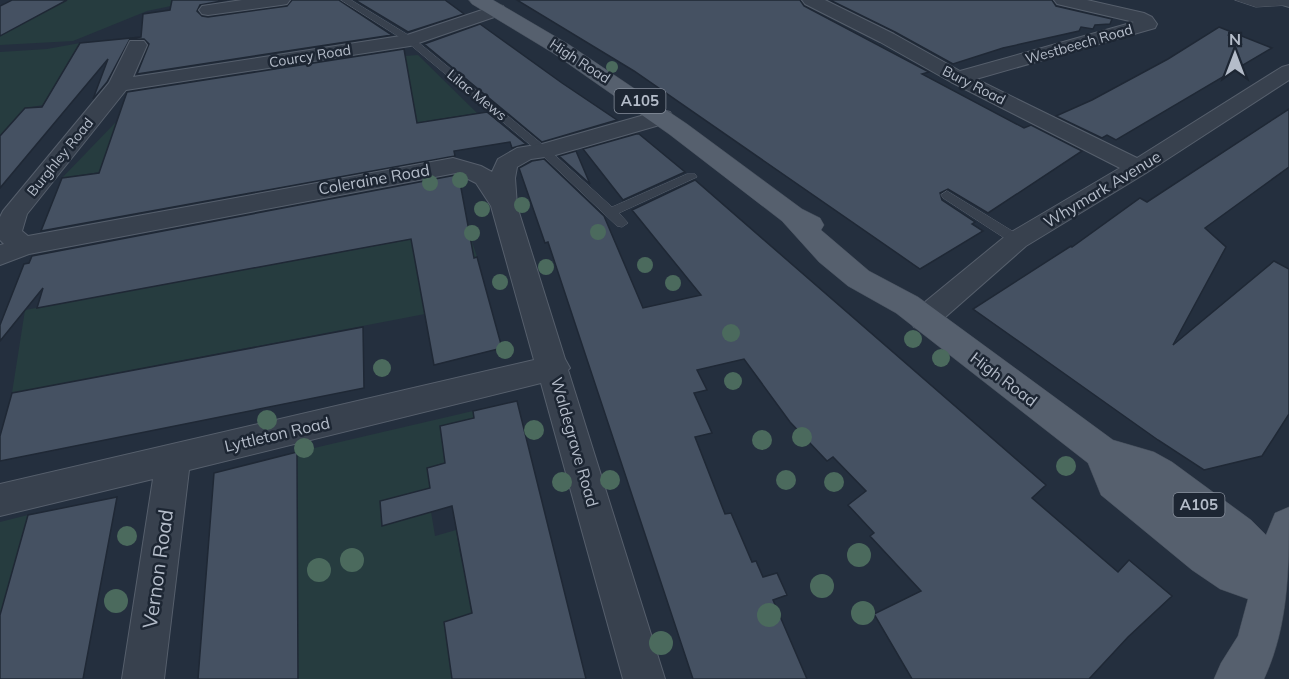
<svg xmlns="http://www.w3.org/2000/svg" width="1289" height="679" font-family="Mulish,sans-serif">
	<rect width="100%" height="100%" fill="#242f3e"/>
	<path fill="#263c3f" d="M67 0H172L171 6 147 11 73 41 0 45V36Z
		M80 43 43 105 25 108 0 136V52L47 49Z
		M418 55 477 113 62 178 115 123 409 80 405 56Z
		M468 229 477 257 417 270 425 314 12 393 25 310Z
		M473 411 474 418 440 426 445 463 427 468 430 488 381 501 383 525 431 512 435 536 456 530 460 554 476 612 444 622 463 679H298L297 452Z
		M28 515 0 615V522Z"/>
	<path fill="#455162" stroke="#1f2835" stroke-width="1.5" d="M12 0H67L0 36V6Z
		M172 0H227L200 5 197 11 202 16 208 17 287 6 292 0H339L392 35 137 74 149 44 144 39H130L107 82 93 99 108 59 0 188V136L25 108 42 107 80 43 141 37 143 14 170 10Z
		M355 0H445L464 14 408 32Z
		M517 0H800L804 6 929 72 922 74 1024 128 1031 125 1082 151 988 213 948 189 940 193 942 200 975 222 972 224 983 231 920 269 634 71Z
		M830 0H1052L1056 6 1112 19 1110 24 1095 25 1093 29 1081 27 1079 31 1003 48 953 64 895 32Z
		M480 24 562 83 617 120 542 142 424 44Z
		M1219 27 1272 48 1116 140 1107 135 1102 138 1056 116 1092 100 1168 59Z
		M404 49 417 123 487 112 526 144 512 148 510 142 454 151 455 156 41 231 62 178 99 173 127 92Z
		M1289 109V167L1205 228 1226 247 1173 345 1274 261 1289 269V414L1262 456 1204 470 1158 440 973 309 1071 246 1072 247 1140 198 1147 202Z
		M636 134H639L685 172 623 200 583 149Z
		M576 151 590 184 559 156Z
		M544 159 604 216 643 308 701 295 632 210 695 180 1046 485 1032 498 1118 572 1129 560 1172 596 1128 637 1089 679H912L874 614 921 591 870 536 874 533 848 505 866 491 833 457 827 461 790 422 744 359 697 370 707 390 694 393 712 433 695 437 725 514 731 513 752 562 756 561 763 577 777 573 787 595 773 600 807 679H693L548 242 545 243 519 168 532 161Z
		M456 175 459 177 474 258 477 257 502 348 434 365 411 239 37 308 43 288 0 341V325L24 264 29 263 32 256Z
		M363 327 364 388 0 461V436L12 393Z
		M517 401 586 679H452L444 622 472 613 452 506 382 526 380 501 430 488 427 468 445 463 440 426 474 418 473 411Z
		M297 452 298 679H198L214 473Z
		M117 497 83 679H0V615L28 515Z"/>
	<g fill="none" stroke-linecap="round" stroke-linejoin="round">
		<g stroke="#565f6c" stroke-width="1">
			<path id="service" d="M341 0H351L413 38 548 149 612 207 687 174H695L697 177 619 213 628 223 622 227 617 226 540 153 407 42Z
				M1235 0H1289V5L1256 7Z
				M947 191 1022 237 1024 240 1022 243H1012L943 198 941 195Z"/>
		</g>
		<g stroke="#565f6c" stroke-width="2">
			<path id="minor" d="M242 0H290L287 4 281 5 208 15 202 14 199 10 202 6Z
				M802 0H825L894 34 960 71 1134 22 1057 4 1054 0H1087L1144 13 1152 17 1157 24 1155 28 976 79 1137 158 1282 67 1289 65V80L1146 173 1026 246 934 327 924 330 914 327 909 319 914 311 1008 234 1120 168 951 82 880 42 805 4Z
				M1276 0H1289V7L1279 4Z
				M497 5 503 6 506 10 503 14 410 46 126 90 27 214 22 231 28 236 453 158 481 166 492 172 498 159 517 148 542 144 662 110 670 112 673 117 670 122 552 156 531 159 517 167 515 178 517 206 565 359 570 368 568 370 665 679H623L541 383 189 470 164 679H122L153 479 0 516V484L534 360 491 206 476 183 456 173 29 254 0 265V245L4 244 0 240V217L3 211 109 83 130 41H144L147 45 133 77 407 35Z"/>
		</g>
		<g stroke="#414a57" stroke-width="1">
			<path id="primary" d="M469 0H493L568 44 687 124 802 209 820 218 824 225 821 230 869 271 918 297 1113 440 1154 452 1172 462 1251 520 1266 535 1275 513 1289 507C1289 568 1289 625 1264 679H1214L1221 663 1238 636 1248 599 1220 589 1192 570 1101 495 1088 463 896 313 848 286 819 262 782 221 669 134 553 53 472 4Z"/>
		</g>
		<use href="#service" fill="#38414e" fill-rule="evenodd"/>
		<use href="#minor" fill="#38414e" fill-rule="evenodd"/>
		<use href="#primary" fill="#56606e" fill-rule="evenodd"/>
	</g>
	<g fill="#4b6a5d">
		<circle cx="612" cy="67" r="6"/>
		<circle cx="460" cy="180" r="8"/>
		<circle cx="430" cy="183" r="8"/>
		<circle cx="522" cy="205" r="8"/>
		<circle cx="482" cy="209" r="8"/>
		<circle cx="598" cy="232" r="8"/>
		<circle cx="472" cy="233" r="8"/>
		<circle cx="645" cy="265" r="8"/>
		<circle cx="546" cy="267" r="8"/>
		<circle cx="500" cy="282" r="8"/>
		<circle cx="673" cy="283" r="8"/>
		<circle cx="731" cy="333" r="9"/>
		<circle cx="913" cy="339" r="9"/>
		<circle cx="505" cy="350" r="9"/>
		<circle cx="941" cy="358" r="9"/>
		<circle cx="382" cy="368" r="9"/>
		<circle cx="733" cy="381" r="9"/>
		<circle cx="267" cy="420" r="10"/>
		<circle cx="534" cy="430" r="10"/>
		<circle cx="802" cy="437" r="10"/>
		<circle cx="762" cy="440" r="10"/>
		<circle cx="304" cy="448" r="10"/>
		<circle cx="1066" cy="466" r="10"/>
		<circle cx="610" cy="480" r="10"/>
		<circle cx="786" cy="480" r="10"/>
		<circle cx="562" cy="482" r="10"/>
		<circle cx="834" cy="482" r="10"/>
		<circle cx="127" cy="536" r="10"/>
		<circle cx="859" cy="555" r="12"/>
		<circle cx="352" cy="560" r="12"/>
		<circle cx="319" cy="570" r="12"/>
		<circle cx="822" cy="586" r="12"/>
		<circle cx="116" cy="601" r="12"/>
		<circle cx="863" cy="613" r="12"/>
		<circle cx="769" cy="615" r="12"/>
		<circle cx="661" cy="643" r="12"/>
	</g>
	<g text-anchor="middle" stroke-width="5" stroke-linejoin="round" paint-order="stroke">
		<g font-size="14" fill="#b4bcc9" stroke="#1d2633">
			<text transform="translate(1079 44) rotate(-16)" y="5">Westbeech Road</text>
			<text transform="translate(310 56) rotate(-9)" y="5">Courcy Road</text>
			<text transform="translate(580 61) rotate(33)" y="5">High Road</text>
			<text transform="translate(974 85) rotate(27)" y="5">Bury Road</text>
			<text transform="translate(477 95) rotate(39)" y="5">Lilac Mews</text>
			<text transform="translate(60 157) rotate(-51)" y="5">Burghley Road</text>
		</g>
		<g fill="#1d2633" stroke="#878f9c" stroke-width="1.5">
			<rect x="614.5" y="89" width="51" height="24" rx="4.5"/>
			<rect x="1173.5" y="493" width="51" height="24" rx="4.5"/>
		</g>
		<g font-size="15" font-weight="bold" fill="#b4bcc9">
			<text x="640" y="106">A105</text>
			<text x="1199" y="510">A105</text>
		</g>
		<g font-size="16" fill="#b4bcc9" stroke="#1d2633">
			<text transform="translate(374 179) rotate(-10)" y="6">Coleraine Road</text>
			<text transform="translate(1102 189) rotate(-31)" y="6">Whymark Avenue</text>
			<text transform="translate(1004 379) rotate(37)" y="6">High Road</text>
			<text transform="translate(277 434) rotate(-13)" y="6">Lyttleton Road</text>
			<text transform="translate(575 442) rotate(74)" y="6">Waldegrave Road</text>
		</g>
		<g font-size="20" fill="#b4bcc9" stroke="#1d2633">
			<text transform="translate(158 569) rotate(-82)" y="7">Vernon Road</text>
		</g>
	</g>
	<g transform="translate(1235 54)" stroke="#1d2633" stroke-width="4.5" paint-order="stroke">
	<path d="M0-4.5L10 22L0 15L-10 22Z" fill="#b4bcc9"/>
	<text y="-9" font-size="16" font-weight="bold" text-anchor="middle" fill="#b4bcc9">N</text>
	</g>
</svg>
